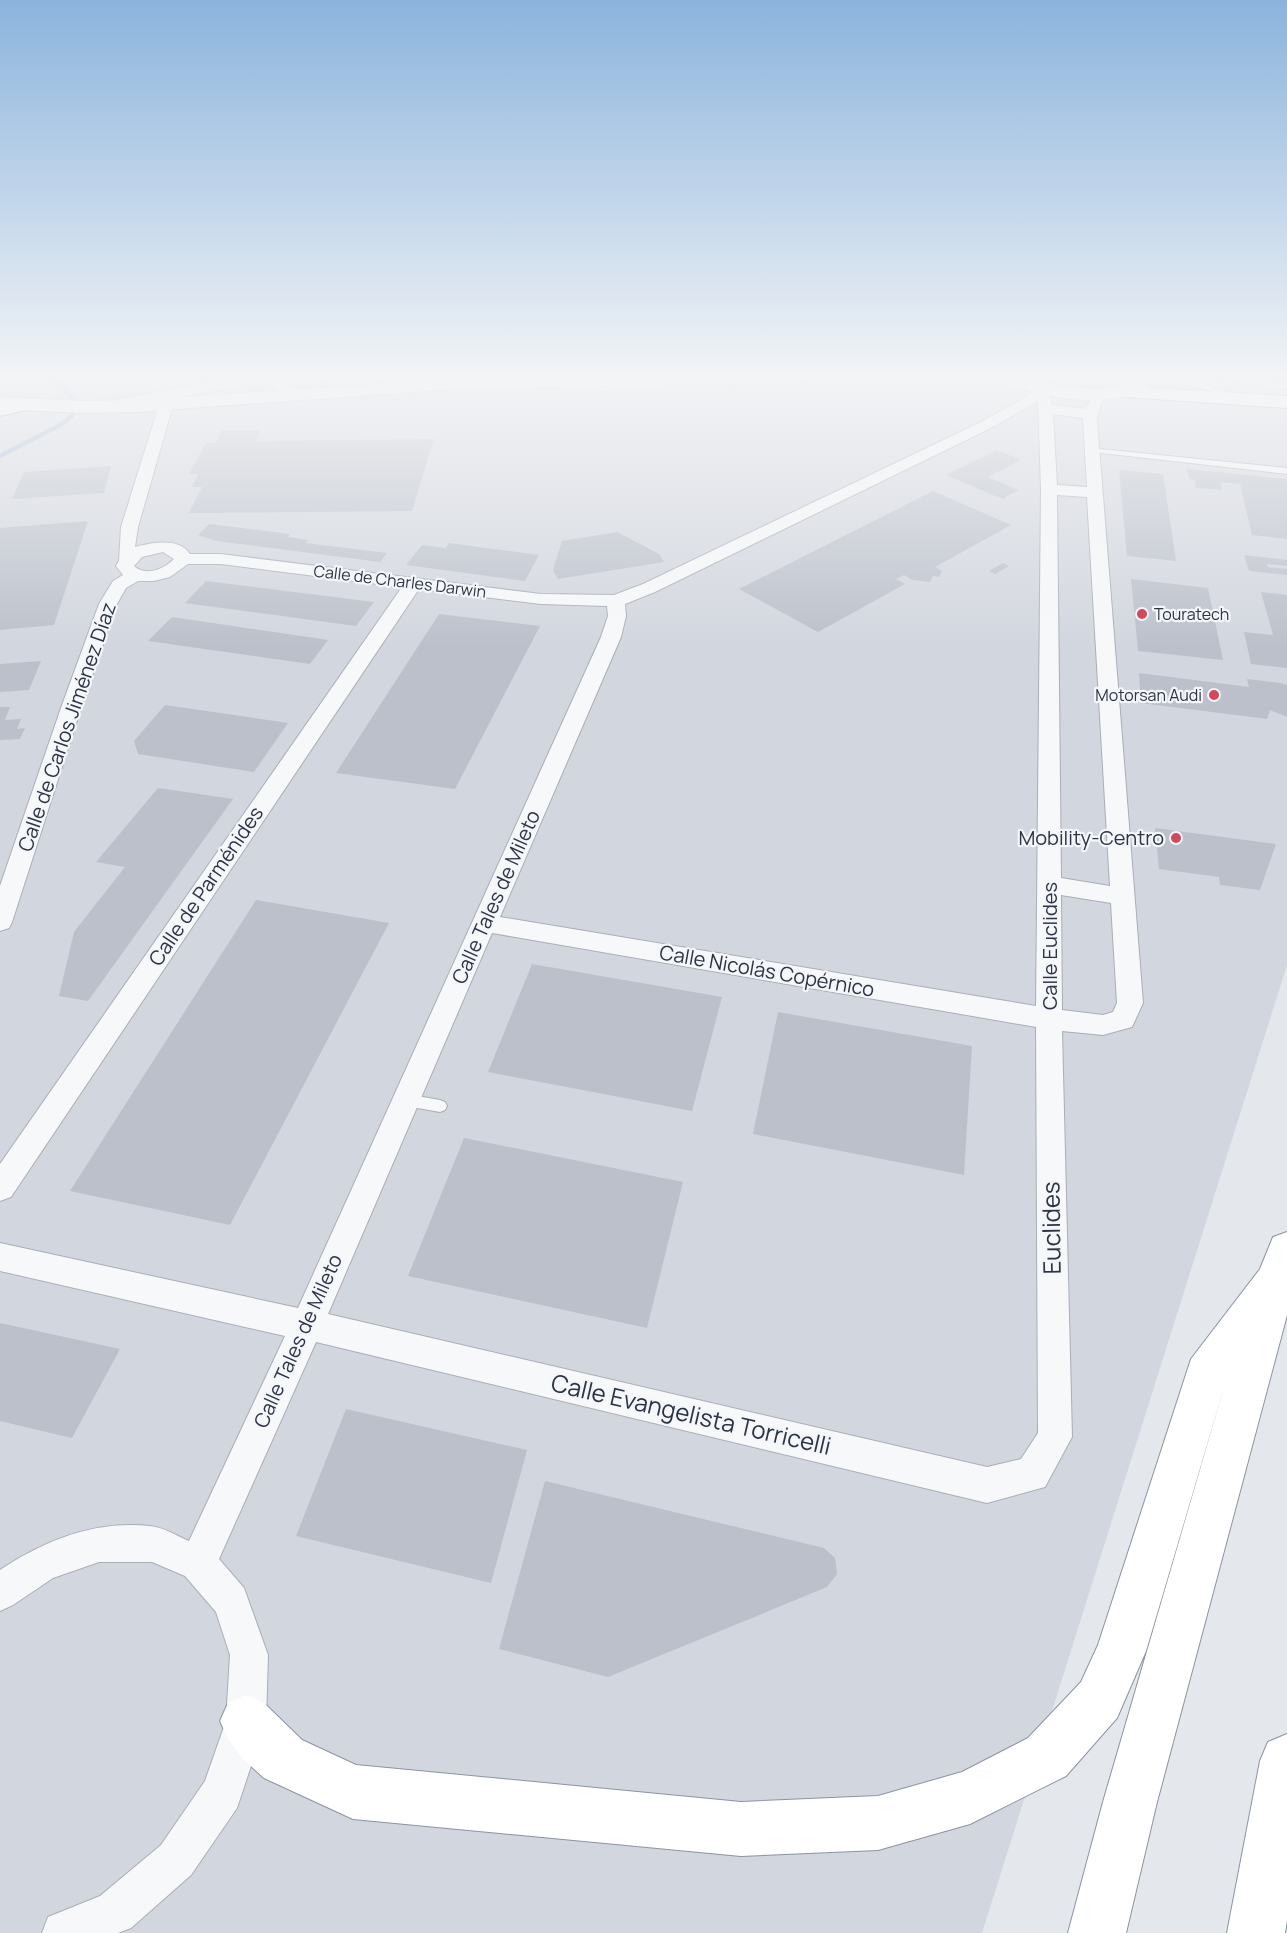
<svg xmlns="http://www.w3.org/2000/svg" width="1287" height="1933" font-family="Manrope,sans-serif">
	<rect width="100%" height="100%" fill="#e4e7ec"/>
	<path fill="#d2d6de" d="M0 377H1287V965L982 1933H0Z"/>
	<path fill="#c9d6c5" d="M1026 377H1137C1106 397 1058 389 1026 377Z"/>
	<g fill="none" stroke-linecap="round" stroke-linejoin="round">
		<path stroke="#9fb4cc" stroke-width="4.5" d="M50 377 71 396V401
			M0 456 60 425 72 416V411"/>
	</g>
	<path fill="#bbc0ca" d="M1246 377H1287V381L1275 380V382Z
		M222 430H261L256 441 434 439 412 511 189 513 202 487H192L198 474H189L206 443H215Z
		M997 450 1021 460 988 477 1019 490 1002 499 946 475Z
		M111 466 104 493 12 499 24 472Z
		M1187 469 1287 479V539L1252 535 1240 484 1220 482 1222 490 1196 488 1195 480 1189 479Z
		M1119 470 1163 474 1176 561 1127 556Z
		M933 491 1011 525 935 567 942 571 939 577 933 576 930 582 913 580 904 575 896 579 905 584 818 632 739 589Z
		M88 521 54 625 0 630V528Z
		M209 524 290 534 288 537 308 540 305 543 387 553 380 562 216 541 198 535Z
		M617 532 659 554 664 562 558 579 553 570 562 541Z
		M449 543 539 555 525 581 406 565 422 545 446 548Z
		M1244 555 1287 560V566L1267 564 1268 567 1287 569V575L1249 571Z
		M1003 563 1009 566 995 574 989 571Z
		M1131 579 1208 588 1223 660 1138 651Z
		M206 581 374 602 356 626 185 603Z
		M1261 592 1287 595V668L1251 664 1244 632 1273 635Z
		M439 614 540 626 455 789 336 773Z
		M172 617 328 640 310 664 148 641Z
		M41 661 29 690 0 692V664Z
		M1139 673 1249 687 1247 679 1281 683 1287 685V717L1270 710 1267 719 1141 703Z
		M165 705 288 723 254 772 138 754 134 741Z
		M0 707H10L5 720 21 719 17 729 25 728 20 739 0 740Z
		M158 788 233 799 88 1001 59 996 74 932 125 867 96 862Z
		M1155 828 1276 844 1260 890 1220 885 1219 877 1159 869Z
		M256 900 389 923 230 1225 70 1191Z
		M532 964 722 997 692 1111 488 1072Z
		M778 1012 972 1046 964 1175 753 1134Z
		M464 1138 683 1182 647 1328 408 1276Z
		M0 1323 120 1349 72 1438 0 1421Z
		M346 1409 527 1450 491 1583 296 1536Z
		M545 1481 824 1548 835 1558 837 1574 827 1587 608 1677 499 1649Z"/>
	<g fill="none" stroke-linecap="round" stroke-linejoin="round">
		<g stroke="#a9aeb7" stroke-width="2">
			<path id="service" d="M309 377H364L360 379 318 382Z
				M1176 377H1185L1227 392 1223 394 1185 384Z
				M1210 377H1230L1287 385V389Z
				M1090 448 1287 468V474L1093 452 1089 450Z
				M406 1094 440 1100 445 1102 447 1106 445 1110 440 1112 406 1106 401 1104 399 1100 401 1096Z"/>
		</g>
		<g stroke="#a9aeb7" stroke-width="2">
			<path id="minor" d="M237 377H260L258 380 220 390 121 407 114 403 121 399Z
				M266 377H280L281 381 291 387 316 392 318 395 311 399C295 396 272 395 266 377Z
				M1036 384C1043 386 1052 398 1052 405L1085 409 1095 391 1100 390 1107 394 1101 403 1097 420 1143 1003 1132 1027 1103 1035 1062 1031 1072 1437 1045 1487 987 1503 316 1342 219 1559 244 1588 268 1655 266 1721 237 1808 191 1875 131 1928 118 1933H42L48 1917 100 1896 161 1845 205 1781 226 1721 230 1655 216 1612 185 1576 152 1562H99L53 1578 13 1605 0 1611V1570C45 1540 95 1520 150 1526 163 1527 177 1536 189 1541L285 1336 0 1271V1243L298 1308 601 637 608 616 607 606 541 604 419 589 11 1197 0 1201V1164L402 587 221 564H188L170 577 154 581H138L126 588 117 604 82 705 12 922 9 928 0 931V886L62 705 99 604 113 581 123 575 116 566 119 561 121 527 159 405 166 401 173 405 138 527 135 547C151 543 179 537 190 554H221L541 594 614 595 643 584 981 422 1026 397 1030 392 1031 385ZM1038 401 1041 489 1036 1006 500 917 621 637 626 616 625 604 655 592 991 428ZM1053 414 1083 418 1087 487 1057 485ZM1057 495 1087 497 1110 886 1061 878ZM163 552 174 559C164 569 146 577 134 566L142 557ZM1061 895 1111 903 1117 1003 1113 1012 1103 1015 1062 1010ZM492 933 1036 1027 1038 1433 1021 1459 987 1467 328 1314Z"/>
		</g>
		<g stroke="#a9aeb7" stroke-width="2">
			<path id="tertiary" d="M811 377 808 381 802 382 760 384 467 388 137 412 84 413 0 409V397L84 401 137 400 467 378Z
				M998 377H1023L1059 386 1101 389 1117 387 1137 377H1158C1134 411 1060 400 1027 390 1017 387 1004 385 998 377Z"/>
		</g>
		<g stroke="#8b94a3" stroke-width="2">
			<path id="trunk" d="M1118 386 1287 396V408L1111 396 1109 392 1111 388Z
				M27 398 34 400 36 404 34 408 0 416V404Z
				M1287 1232V1315L1157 1802 1126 1933H1068L1103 1802 1225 1384 1146 1651 1117 1718 1066 1776 970 1824 878 1850 741 1856 353 1819 264 1778 243 1759 228 1739 220 1721 228 1703 246 1695 264 1703 302 1740 356 1765 741 1802 878 1796 962 1772 1028 1738 1081 1682 1098 1645 1191 1359 1260 1269 1273 1237Z"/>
		</g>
		<g stroke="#8b94a3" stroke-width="2">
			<path id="motorway" d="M1287 1734V1920L1285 1933H1227L1260 1761 1268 1742Z"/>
		</g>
		<use href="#service" fill="#f7f8fa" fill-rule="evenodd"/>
		<use href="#minor" fill="#f7f8fa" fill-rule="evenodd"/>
		<use href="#tertiary" fill="#f7f8fa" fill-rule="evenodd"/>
		<use href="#trunk" fill="#fff" fill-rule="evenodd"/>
		<use href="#motorway" fill="#fff" fill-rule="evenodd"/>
	</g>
	<linearGradient id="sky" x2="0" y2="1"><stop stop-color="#8bb4dd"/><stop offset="0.58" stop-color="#f3f4f6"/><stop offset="1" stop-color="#f3f4f6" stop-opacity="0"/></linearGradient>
	<rect width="1287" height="648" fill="url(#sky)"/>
	<g fill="#d1495b" stroke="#f4f6f9" stroke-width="2">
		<circle cx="1142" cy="614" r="6"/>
		<circle cx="1214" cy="695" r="6"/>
		<circle cx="1176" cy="838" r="6"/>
	</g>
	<g text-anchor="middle" stroke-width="4.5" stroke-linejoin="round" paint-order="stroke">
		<g font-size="16" fill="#2b3445" stroke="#f4f6f9">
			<text transform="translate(400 581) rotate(7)" y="6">Calle de Charles Darwin</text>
		</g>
		<g font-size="16" fill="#2b3445" stroke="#f4f6f9" text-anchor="start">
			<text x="1154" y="620">Touratech</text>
			<text x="1202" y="701" text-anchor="end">Motorsan Audi</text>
		</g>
		<g font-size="20" fill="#2b3445" stroke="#f4f6f9">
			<text transform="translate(67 727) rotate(-71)" y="7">Calle de Carlos Jiménez Díaz</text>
			<text transform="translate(206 886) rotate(-56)" y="7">Calle de Parménides</text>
			<text transform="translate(496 897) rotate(-66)" y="7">Calle Tales de Mileto</text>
			<text transform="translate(1050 946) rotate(-90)" y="7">Calle Euclides</text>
			<text transform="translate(767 971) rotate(10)" y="7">Calle Nicolás Copérnico</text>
			<text transform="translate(298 1341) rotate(-66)" y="7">Calle Tales de Mileto</text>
		</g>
		<g font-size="20" fill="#2b3445" stroke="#f4f6f9" text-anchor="end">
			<text x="1164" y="845">Mobility-Centro</text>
		</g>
		<g font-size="24" fill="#2b3445" stroke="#f4f6f9">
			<text transform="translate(1052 1228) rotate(-91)" y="8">Euclides</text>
			<text transform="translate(691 1415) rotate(13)" y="8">Calle Evangelista Torricelli</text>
		</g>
	</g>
</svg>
